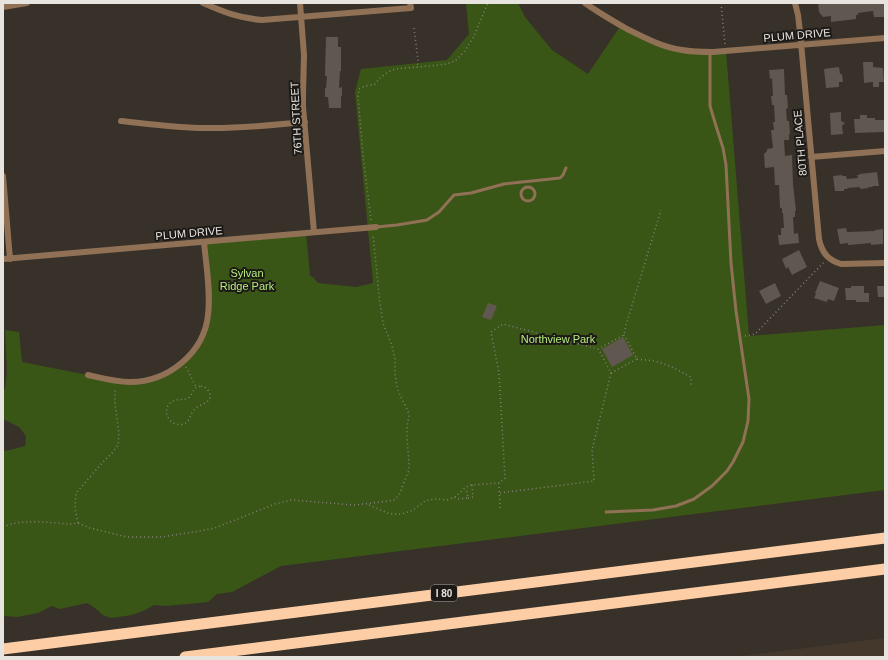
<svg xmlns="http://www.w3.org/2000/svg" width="888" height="660" font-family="Arial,sans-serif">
	<rect width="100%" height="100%" fill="#373129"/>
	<path fill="#43382b" d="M885 638V657H735Z"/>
	<path fill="#3a5616" d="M466 3H518L525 17 552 50 588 74 621 25 666 46 726 51 749 336 885 325V490L281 566 232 592 217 594 208 602 166 606 154 605 145 610 132 615 111 618 103 615 95 608 87 603 60 609 52 606 38 613 17 617 3 616V451L10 450 25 446 26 436 19 427 3 419V391L5 389 7 372 5 330 19 332 22 362 88 375 129 382 164 374 193 351 208 316 204 242 306 233 310 276 313 277 318 283 356 287 373 283 355 92 361 69 447 60 469 34Z"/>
	<path fill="#605750" d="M818 3H885V17H874L873 11 858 13V15H856V19L831 22V16L823 17 819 12Z
		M326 37H338V47H341V71H340L339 88 342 87V96H341V108H329L328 97H325V88H326L327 76H325Z
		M863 62H873V67L883 68 884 82H879V87H873V82L864 83Z
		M839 67 840 74H842L843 82H839V87L826 88 824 69Z
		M784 69 785 95H787L788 108 786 109 787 121H789L790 134H789V140H784L785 156 792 155 793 184 796 211H795V217H793L794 234 798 233 799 243 779 245 778 235H781V228H784L783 213H782V208H780L779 185H775L774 167 765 168 764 154 767 151V149L773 148 771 130H774L773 122H775L774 105H772L771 96H773L772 78 770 79 769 70Z
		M841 112V121L845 123 842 126 843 134 831 135 830 113Z
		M860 115H867V118H875V120H885V132L855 133 854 119H860Z
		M877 172 879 186H872L873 187H868L869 188 860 189V187L847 188 848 189H844V191H835L833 176 842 175V176H846L847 179 858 178 857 175H860L859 174Z
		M846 228 847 232 875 231V230L883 229V244L871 245V243L848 245V243L840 244 837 229Z
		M799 250 807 267 792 275 788 267 786 269 782 259Z
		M820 281 839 288 834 301 828 299 827 302 814 298 816 294 815 293Z
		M775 283 781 296 766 304 759 291Z
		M851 286H864V293H869V302H856V300H846L845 288H851Z
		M877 286H885V297H878Z
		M488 303 497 306 491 320 482 317Z
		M623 337 633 355 612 367 602 349Z"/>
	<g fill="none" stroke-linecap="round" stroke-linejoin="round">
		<path stroke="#858079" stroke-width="1.5" stroke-dasharray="1 3" stroke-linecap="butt" d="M721 3 725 45
			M414 28 418 60 417 68
			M371 220 363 155 358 96 359 89 365 86 375 84 379 79 388 72 395 69 429 66 447 64 455 61 464 52 473 38 488 3
			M745 336 755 334 824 262
			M637 359 655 361 672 367 691 377V386
			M186 367 196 387
			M611 373 637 359 624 335
			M201 386C205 387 208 389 210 394 212 404 198 404 194 410 189 415 191 422 183 424 171 428 161 412 170 403 175 398 182 401 188 398 194 394 191 388 201 386Z
			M500 493 594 481 592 450 611 373 599 350
			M455 497 457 499 468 498 467 491
			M468 498 473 497 472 485
			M369 505 390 514H402L413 510 425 501 435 499 447 500 455 497 466 487 471 485 499 483
			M500 508 499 483 505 478 499 373 491 332 503 324 598 349 624 335 626 325 661 210
			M78 523 75 509 76 493 102 463 113 452 118 445 119 434 115 404V388
			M3 527C22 518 50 523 71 524L78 523 90 528 127 537H161L200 531 215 528 275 504 291 500 354 505 389 501 394 500 399 495 409 470V463L407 439V426L409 416 408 411 400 395 397 387 395 374V359L392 346 383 323 380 304 373 234"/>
		<path stroke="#907156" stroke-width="3" d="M521 194a7 7 0 1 1 14 0a7 7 0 1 1-14 0Z
			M376 227 397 225 427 220 439 212 454 195 471 193 504 184 560 178 563 175 566 168
			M606 512 653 510 676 506 694 499 712 486 727 471 733 462 743 442 748 421 749 399 736 311 731 263 726 165 723 148 716 126 710 106V52"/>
		<path stroke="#907156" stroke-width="6" d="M203 3C224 12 238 18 262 20L411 8 410 3
			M300 3 304 55 303 94V107L314 232
			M585 3C599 13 613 21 627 29 645 38 662 47 682 50 692 52 702 52 713 52L885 38
			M795 3 798 15 800 32 819 239C822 253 828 260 841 264L885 263
			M3 7 27 3
			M121 121C149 124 178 128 206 128 239 129 272 125 305 122
			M811 157 885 151
			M3 176 10 259
			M3 259 376 227
			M88 375C101 378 116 382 130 382 168 382 204 353 208 315 211 292 206 265 204 242"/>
		<path stroke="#fdcea6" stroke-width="11" d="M3 649 885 538
			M185 657 885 569"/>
	</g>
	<g text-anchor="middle" stroke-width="4" stroke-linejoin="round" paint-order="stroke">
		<rect fill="#1c1916" stroke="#aaa6a2" stroke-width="1" x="431" y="585" width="26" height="16" rx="3"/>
		<g font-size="10" font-weight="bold" fill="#e7e3de">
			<text x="444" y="597">I 80</text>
		</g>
		<g font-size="11" fill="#e7e3de" stroke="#1c1916">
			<text transform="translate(797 35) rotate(-5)" y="4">PLUM DRIVE</text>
			<text transform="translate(296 118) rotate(-93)" y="4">76TH STREET</text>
			<text transform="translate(800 143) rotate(-95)" y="4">80TH PLACE</text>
			<text transform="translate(189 233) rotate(-5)" y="4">PLUM DRIVE</text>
		</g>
		<g font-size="11" fill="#b5ec7b" stroke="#1c1916">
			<text x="247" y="277">Sylvan<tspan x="247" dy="13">Ridge Park</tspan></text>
			<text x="558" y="343">Northview Park</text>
		</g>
	</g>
	<rect width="888" height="660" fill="none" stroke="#e7e3de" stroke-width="8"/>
</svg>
